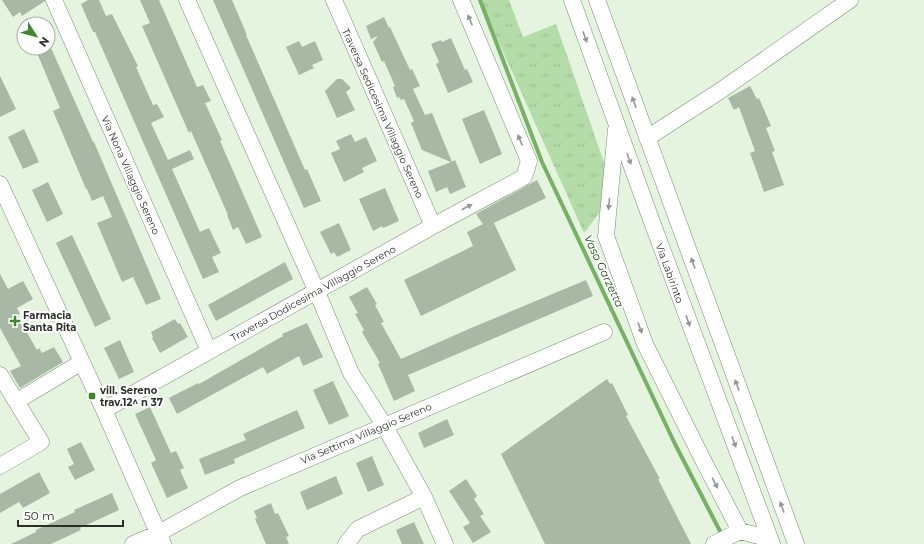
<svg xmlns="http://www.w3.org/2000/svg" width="924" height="544" font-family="Montserrat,sans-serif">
	<defs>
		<pattern id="park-tufts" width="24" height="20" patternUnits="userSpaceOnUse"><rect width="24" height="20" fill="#b4dca9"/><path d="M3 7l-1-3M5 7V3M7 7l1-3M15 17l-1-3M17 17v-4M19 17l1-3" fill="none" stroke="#9bbd91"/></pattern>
	</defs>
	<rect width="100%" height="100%" fill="#e4f4df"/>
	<path fill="url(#park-tufts)" d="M480 0H509L523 37 556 24 608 174 606 204 584 233Z"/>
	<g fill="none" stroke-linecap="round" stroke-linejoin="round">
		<path stroke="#77b067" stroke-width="4" d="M480 0 542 162 675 444 723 537"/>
	</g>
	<path fill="#a9b8a4" d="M2 0H45V1L22 16 20 12 13 17Z
		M88 0H99L106 16 112 14 138 66 136 67 153 105 157 104 164 117 151 123 168 160 190 150 194 159 172 169 200 232 209 228 221 253 212 257 219 272 203 279 95 32H93L81 4Z
		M140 0H159L197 87 203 85 211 101 205 103 222 140 220 141 262 237 246 244 238 227 233 230 227 215H228L191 131 189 133 142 26 150 23Z
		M213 0H232L247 35H246L305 170 307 169 321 201 304 208Z
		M384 17 389 28 390 27 410 70 412 69 420 86 413 89 425 115 432 113 452 162 455 160 466 187 450 194 447 187 436 192 428 171 451 162 422 150 411 123 414 121 404 99 401 100 399 97 397 98 393 87 395 86 384 61 382 62 373 42 378 36 371 39 366 26Z
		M451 38 465 70 467 69 473 82 448 93 436 64 439 62 431 44 441 40 442 42Z
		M299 41 302 47 315 41 323 60 312 65 314 68 299 75 286 47Z
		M35 48H51L93 142H94L161 299 146 305 133 277 122 282 97 223 112 217 103 196 92 201 87 189H86L53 111 60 108Z
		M0 76 16 109 0 117Z
		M337 79H342L351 88 346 92 355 110 337 118 325 91Z
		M750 86 757 99 759 98 771 126 766 128 775 151 772 152 784 185 764 192 750 153 755 151 739 107 734 110 728 98Z
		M484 110 502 154 480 164 462 119Z
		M24 129 39 162 23 169 8 137Z
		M351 134 355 142 366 137 377 161 362 168 364 172 344 182 331 153 340 149 336 141Z
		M537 180 546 198 494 223 516 270 421 316 404 280 473 246 467 232 483 224 476 214Z
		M48 182 63 214 47 222 32 190Z
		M385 188 399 221 383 228 382 226 373 231 359 199Z
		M339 223 351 250 337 257 334 252 331 254 320 232Z
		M72 235 111 319 95 327 56 243Z
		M285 262 293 279 216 321 208 305Z
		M0 274 8 289 23 281 33 299 17 308 20 314 17 315 37 350 39 348 42 353 54 347 63 362 20 388 10 371 21 366 0 328Z
		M586 280 593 296 408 375 415 391 394 401 378 364 380 363 362 332 364 330 355 314 358 313 349 297 367 287 377 304 375 305 384 322 381 323 401 359 471 328Z
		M175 319 178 324 180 323 188 337 160 353 152 338 153 337 151 332Z
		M307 323 323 357 303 366 299 356 267 374 263 367 177 414 169 398 198 383 199 384 283 336 282 334Z
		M120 340 134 372 119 379 104 348Z
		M607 379 610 384 612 383 628 415 626 416 660 479H658L691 544H545L501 454Z
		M333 381 349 416 329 425 313 390Z
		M150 407 171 453 176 451 184 468 180 470 188 488 167 498 151 463 156 460 135 414Z
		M297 410 305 428 234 459 235 463 205 475 199 459 246 440 243 434Z
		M447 419 454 435 424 448 418 433Z
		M81 442 95 470 75 480 68 467 74 464 67 449Z
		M372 456 384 485 368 492 356 463Z
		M39 472 50 493 23 508 19 502 0 513V494Z
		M336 476 343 494 307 510 300 492Z
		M466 479 477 496 474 499 484 514 480 516 491 532 473 543 463 527 470 523 449 491Z
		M112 493 119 510 80 528 81 530 51 544H11L36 532V530L75 512 74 510Z
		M271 503 275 514 278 513 289 536 286 537 289 544H266L255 519 257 518 254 511Z
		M414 522 424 544H402L396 530Z"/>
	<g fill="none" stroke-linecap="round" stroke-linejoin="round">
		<g stroke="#7c8b78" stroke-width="17">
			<path id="minor" d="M54 0 209 351
				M187 0 317 292 351 373 384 425 424 497 445 544
				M334 0 433 226
				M572 0 649 214 772 544
				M597 0 796 544
				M616 129 606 236 645 344 702 458 740 531 714 544
				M647 138 720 91 850 0
				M0 184 104 410 163 544
				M0 375 41 442 0 466
				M17 401 82 362
				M104 410 433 226 524 177 529 161 461 0
				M740 531 770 539
				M133 544 159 533 240 488 604 332
				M346 544 358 529 424 497"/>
		</g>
		<use href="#minor" stroke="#fff" stroke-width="16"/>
	</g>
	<defs><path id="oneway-solid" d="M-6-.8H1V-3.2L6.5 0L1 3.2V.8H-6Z"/></defs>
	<g fill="#949894">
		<use href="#oneway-solid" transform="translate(470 20) rotate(-113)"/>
		<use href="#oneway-solid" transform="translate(585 37) rotate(70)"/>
		<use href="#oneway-solid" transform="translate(634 102) rotate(-110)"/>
		<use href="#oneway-solid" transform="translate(520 140) rotate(-113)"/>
		<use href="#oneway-solid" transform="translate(629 159) rotate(70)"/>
		<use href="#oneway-solid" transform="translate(609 204) rotate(95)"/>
		<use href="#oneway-solid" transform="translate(467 207) rotate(-28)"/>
		<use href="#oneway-solid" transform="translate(693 263) rotate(-110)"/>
		<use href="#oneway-solid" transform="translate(688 321) rotate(70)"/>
		<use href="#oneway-solid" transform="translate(640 328) rotate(70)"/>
		<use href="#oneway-solid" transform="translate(737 385) rotate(-110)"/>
		<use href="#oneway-solid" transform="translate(734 442) rotate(70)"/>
		<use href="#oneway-solid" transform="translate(715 483) rotate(62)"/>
		<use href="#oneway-solid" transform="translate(782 507) rotate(-110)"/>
	</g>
	<g fill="#41862b" stroke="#fff" stroke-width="1.5">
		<path d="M13 315h4v4h4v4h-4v4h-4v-4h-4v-4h4z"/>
		<rect x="88" y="392" width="8" height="8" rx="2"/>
	</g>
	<g text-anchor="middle" stroke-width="4" stroke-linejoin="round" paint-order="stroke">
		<g font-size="10" fill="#2a3028" stroke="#fff">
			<text transform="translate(383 113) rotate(66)" y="4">Traversa Sedicesima Villaggio Sereno</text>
			<text transform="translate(131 175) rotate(66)" y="4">Via Nona Villaggio Sereno</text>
			<text transform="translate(670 273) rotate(70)" y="4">Via Labirinto</text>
			<text transform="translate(313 293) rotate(-29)" y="4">Traversa Dodicesima Villaggio Sereno</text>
			<text transform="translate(366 433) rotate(-23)" y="4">Via Settima Villaggio Sereno</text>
		</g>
		<g font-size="10" font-weight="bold" fill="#2a3028" stroke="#fff" text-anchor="start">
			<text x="23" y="319">Farmacia<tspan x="23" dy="12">Santa Rita</tspan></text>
			<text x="100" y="394">vill. Sereno<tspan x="100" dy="12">trav.12^ n 37</tspan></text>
		</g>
		<g font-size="11" font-style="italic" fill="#1b400e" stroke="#fff">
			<text transform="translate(604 271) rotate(65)" y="4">Vaso Garzetta</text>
		</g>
	</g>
	<g transform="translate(36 36) rotate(126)"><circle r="19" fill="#ffffff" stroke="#aaaca9"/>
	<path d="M0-3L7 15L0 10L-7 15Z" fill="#41862b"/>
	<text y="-6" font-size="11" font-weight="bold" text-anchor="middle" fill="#2a3028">N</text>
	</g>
	<path d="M18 520v6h105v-6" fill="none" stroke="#2a3028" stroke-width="2"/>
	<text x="24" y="520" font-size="12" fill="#2a3028" stroke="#ffffff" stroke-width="3" paint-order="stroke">50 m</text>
</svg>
